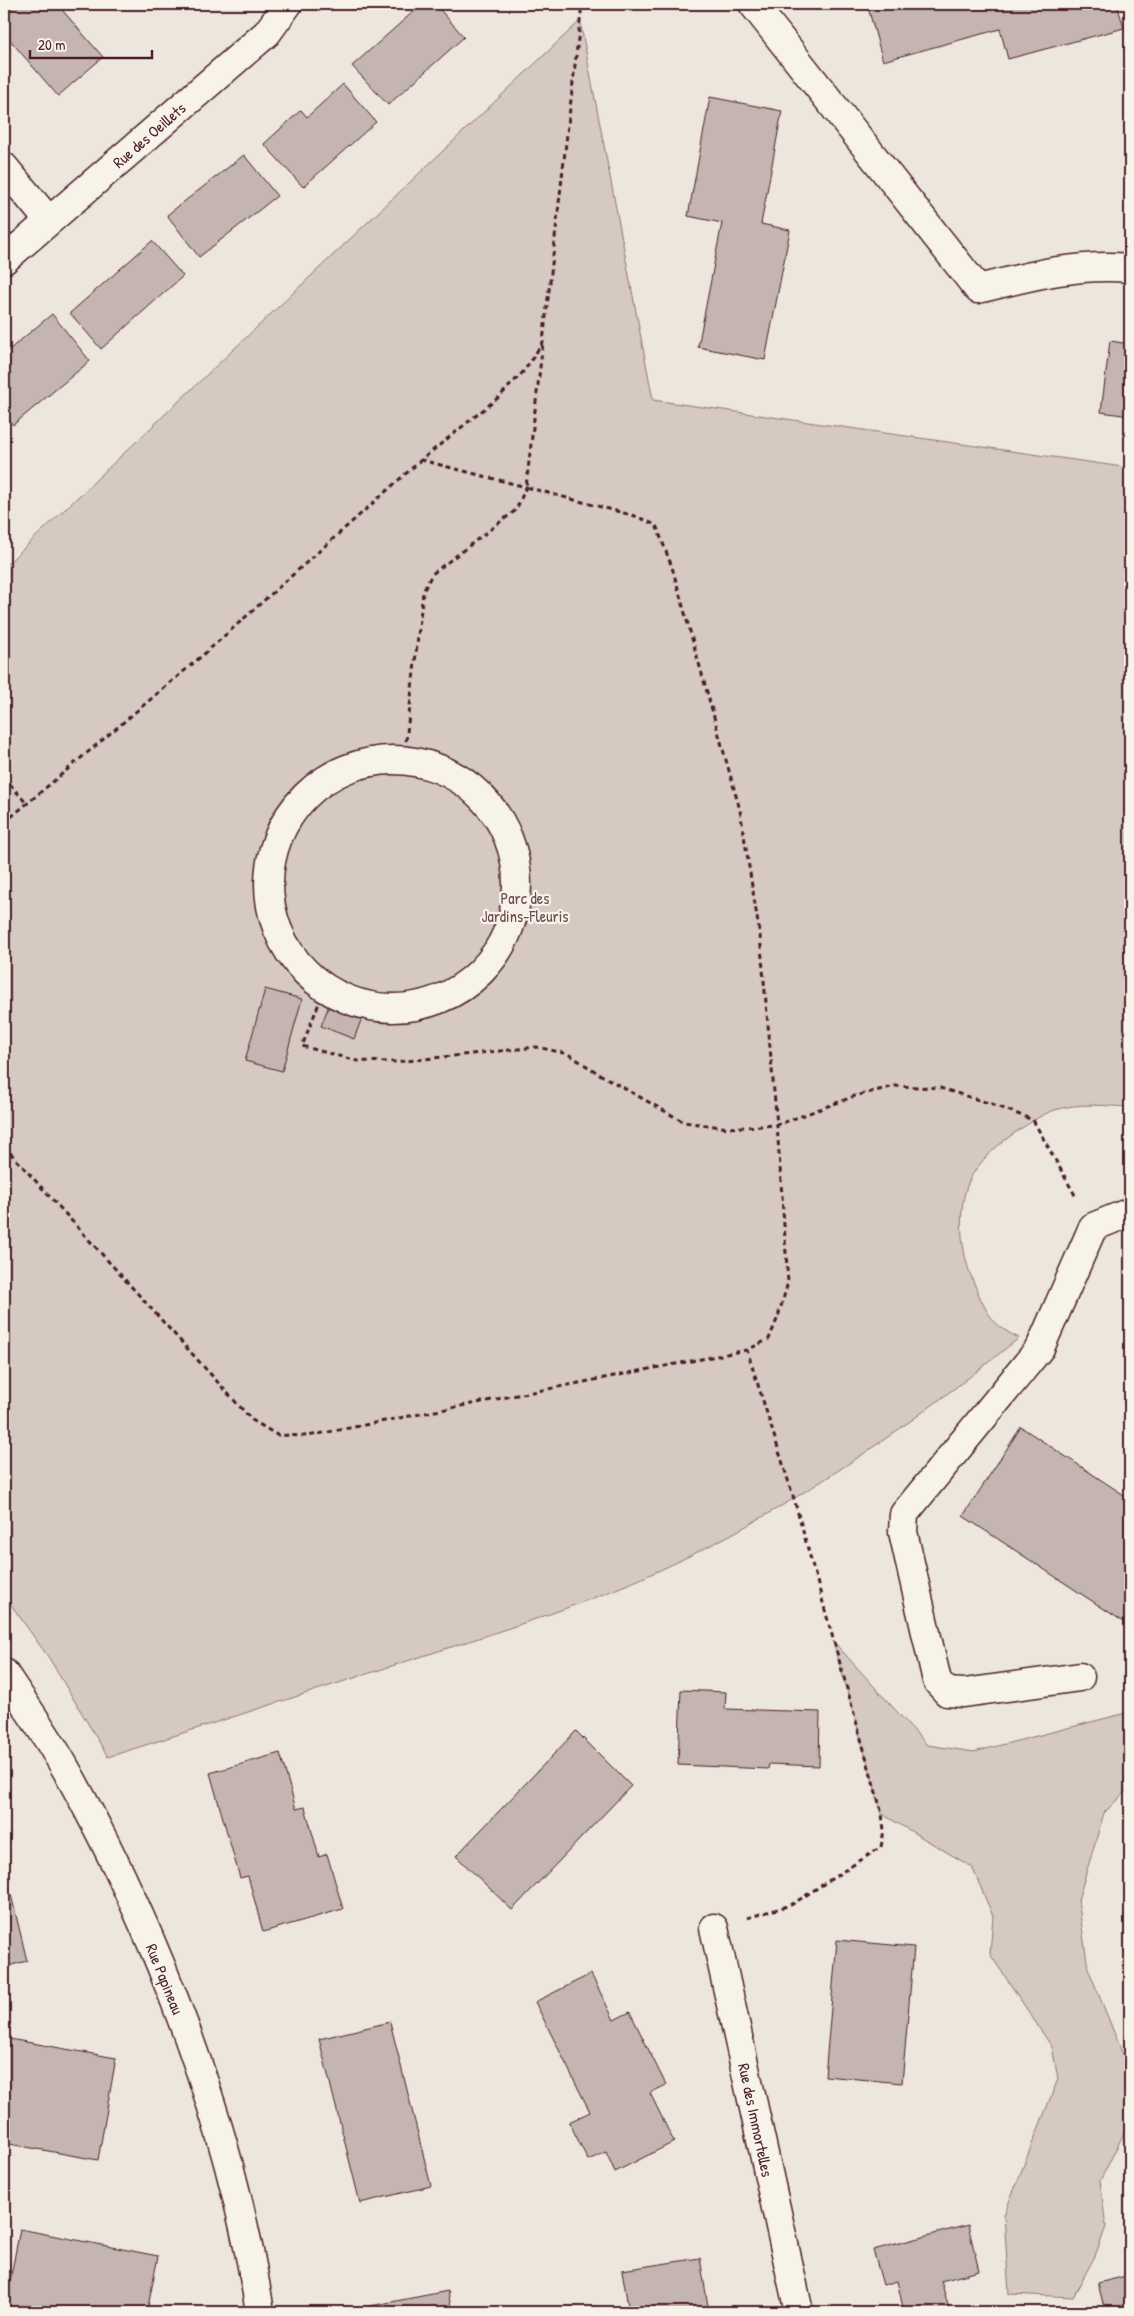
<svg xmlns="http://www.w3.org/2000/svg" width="1134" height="2316" font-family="'Patrick Hand',sans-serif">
	<rect width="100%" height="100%" fill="#ece6dd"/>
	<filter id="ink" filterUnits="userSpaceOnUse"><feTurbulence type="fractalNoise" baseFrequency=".02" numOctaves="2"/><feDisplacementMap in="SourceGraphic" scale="10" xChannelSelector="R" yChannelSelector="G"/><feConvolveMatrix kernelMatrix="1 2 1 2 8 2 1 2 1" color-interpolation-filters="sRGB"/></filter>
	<g filter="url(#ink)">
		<path fill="#d5c9c2" stroke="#907476" d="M580 21 653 400 1130 468V1107C1105 1106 1079 1102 1055 1110 1042 1114 1030 1123 1019 1130 1001 1142 978 1161 969 1181 956 1211 961 1253 973 1281 985 1309 990 1325 1019 1338 901 1433 777 1519 638 1580 560 1613 479 1638 398 1664 301 1695 205 1726 108 1757L49 1658 4 1595V567Z
			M833 1641 927 1745 974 1752 1130 1712V1787L1104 1813 1078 1900 1088 1968 1130 2072V2121L1100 2181 1106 2227 1095 2256 1073 2297 1009 2294 1004 2215 1058 2079 1052 2047 990 1954 993 1916 972 1867 882 1814Z"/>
		<path fill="#c4b5b0" stroke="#4a1f2b" d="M17 4H57L103 57 58 96 4 33V15Z
			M422 4H435L464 37 388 105 352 66Z
			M867 4H1117L1124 28 1008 59 1000 29 883 61Z
			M343 84 376 122 303 187 264 144 301 110 307 117Z
			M710 97 782 111 761 224 790 230 765 360 698 347 722 223 688 216Z
			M244 155 277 196 199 257 167 215Z
			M152 241 183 276 101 349 70 313Z
			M52 314 90 361 13 425 4 413V354Z
			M1110 341 1130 344V416L1101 412Z
			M265 989 302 999 282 1071 245 1061Z
			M331 1000 364 1012 354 1039 321 1026Z
			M1021 1427 1130 1499V1626L963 1516Z
			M681 1690 726 1692 725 1709 820 1712 819 1766 769 1764 768 1769 678 1765Z
			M576 1731 631 1786 512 1910 456 1856Z
			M280 1753 296 1809 305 1807 319 1857 327 1854 343 1909 263 1932 248 1876 240 1878 210 1773Z
			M10 1890 27 1961 4 1967V1892Z
			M837 1940 914 1947 902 2083 825 2076Z
			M591 1974 614 2020 630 2012 666 2085 650 2093 674 2142 615 2172 606 2152 588 2160 569 2122 590 2112 535 2002Z
			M390 2022 431 2186 360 2203 319 2039Z
			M4 2038 116 2058 98 2160 4 2143Z
			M968 2225 979 2271 941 2281 950 2312H904L897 2281 883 2285 873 2250Z
			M20 2229 158 2256 147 2312H4Z
			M700 2258 709 2312H629L622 2270Z
			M1130 2275V2312H1105L1098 2283Z
			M448 2291 452 2312H366L365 2307Z"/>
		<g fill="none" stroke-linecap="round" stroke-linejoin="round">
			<g stroke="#4a1f2b" stroke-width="31">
				<path id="minor" d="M753 4 978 289C1029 276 1078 263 1130 268
					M4 167 49 221
					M4 260 267 33 288 4
					M269 884a124 124 0 1 1 248 0a124 124 0 1 1-248 0Z
					M4 1673C25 1705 48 1737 67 1771 159 1936 231 2126 260 2312
					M1080 1677 964 1693 947 1692 937 1681 903 1532 904 1514 1040 1348 1093 1227 1130 1212
					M714 1928 799 2312"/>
			</g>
			<path stroke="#4a1f2b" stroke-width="3" stroke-dasharray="5 4" stroke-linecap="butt" d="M404 759 423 592 432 574 516 510 526 487 421 460
				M4 777 27 804
				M4 823 203 655 421 460 499 397 524 371 543 342 582 4
				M325 988 302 1046 357 1061 396 1062 537 1047 568 1054 601 1075 684 1122 728 1128 777 1125 855 1096 895 1086 940 1088 992 1104 1033 1120 1076 1197
				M4 1146 252 1420 277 1435 308 1436 747 1350 769 1339 778 1317 788 1282 777 1125 760 936 740 810 672 567 656 525 635 516 526 487 543 342
				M747 1918 791 1905 881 1847 884 1830 882 1814 794 1499 747 1350"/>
			<use href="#minor" stroke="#f7f3e8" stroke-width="28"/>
		</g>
	</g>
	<g text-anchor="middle" stroke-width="4.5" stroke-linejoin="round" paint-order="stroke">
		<g font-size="16" fill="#4a1f2b" stroke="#f7f3e8">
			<text transform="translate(149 135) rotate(-41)" y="6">Rue des Oeillets</text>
			<text transform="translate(165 1979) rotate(68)" y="6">Rue Papineau</text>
			<text transform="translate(756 2120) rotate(78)" y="6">Rue des Immortelles</text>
		</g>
		<g font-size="16" fill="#6d4a51" stroke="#f7f3e8">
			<text x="525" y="904">Parc des<tspan x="525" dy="18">Jardins-Fleuris</tspan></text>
		</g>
	</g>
	<rect width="1134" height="2316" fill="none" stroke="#f7f3e8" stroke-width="20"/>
	<rect x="10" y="10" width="1114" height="2296" fill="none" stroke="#4a1f2b" stroke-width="2" filter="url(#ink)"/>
	<path d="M30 50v8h122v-8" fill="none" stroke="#4a1f2b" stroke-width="2.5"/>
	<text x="38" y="50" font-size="15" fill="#4a1f2b" stroke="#f7f3e8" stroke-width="4" paint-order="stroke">20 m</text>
</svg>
